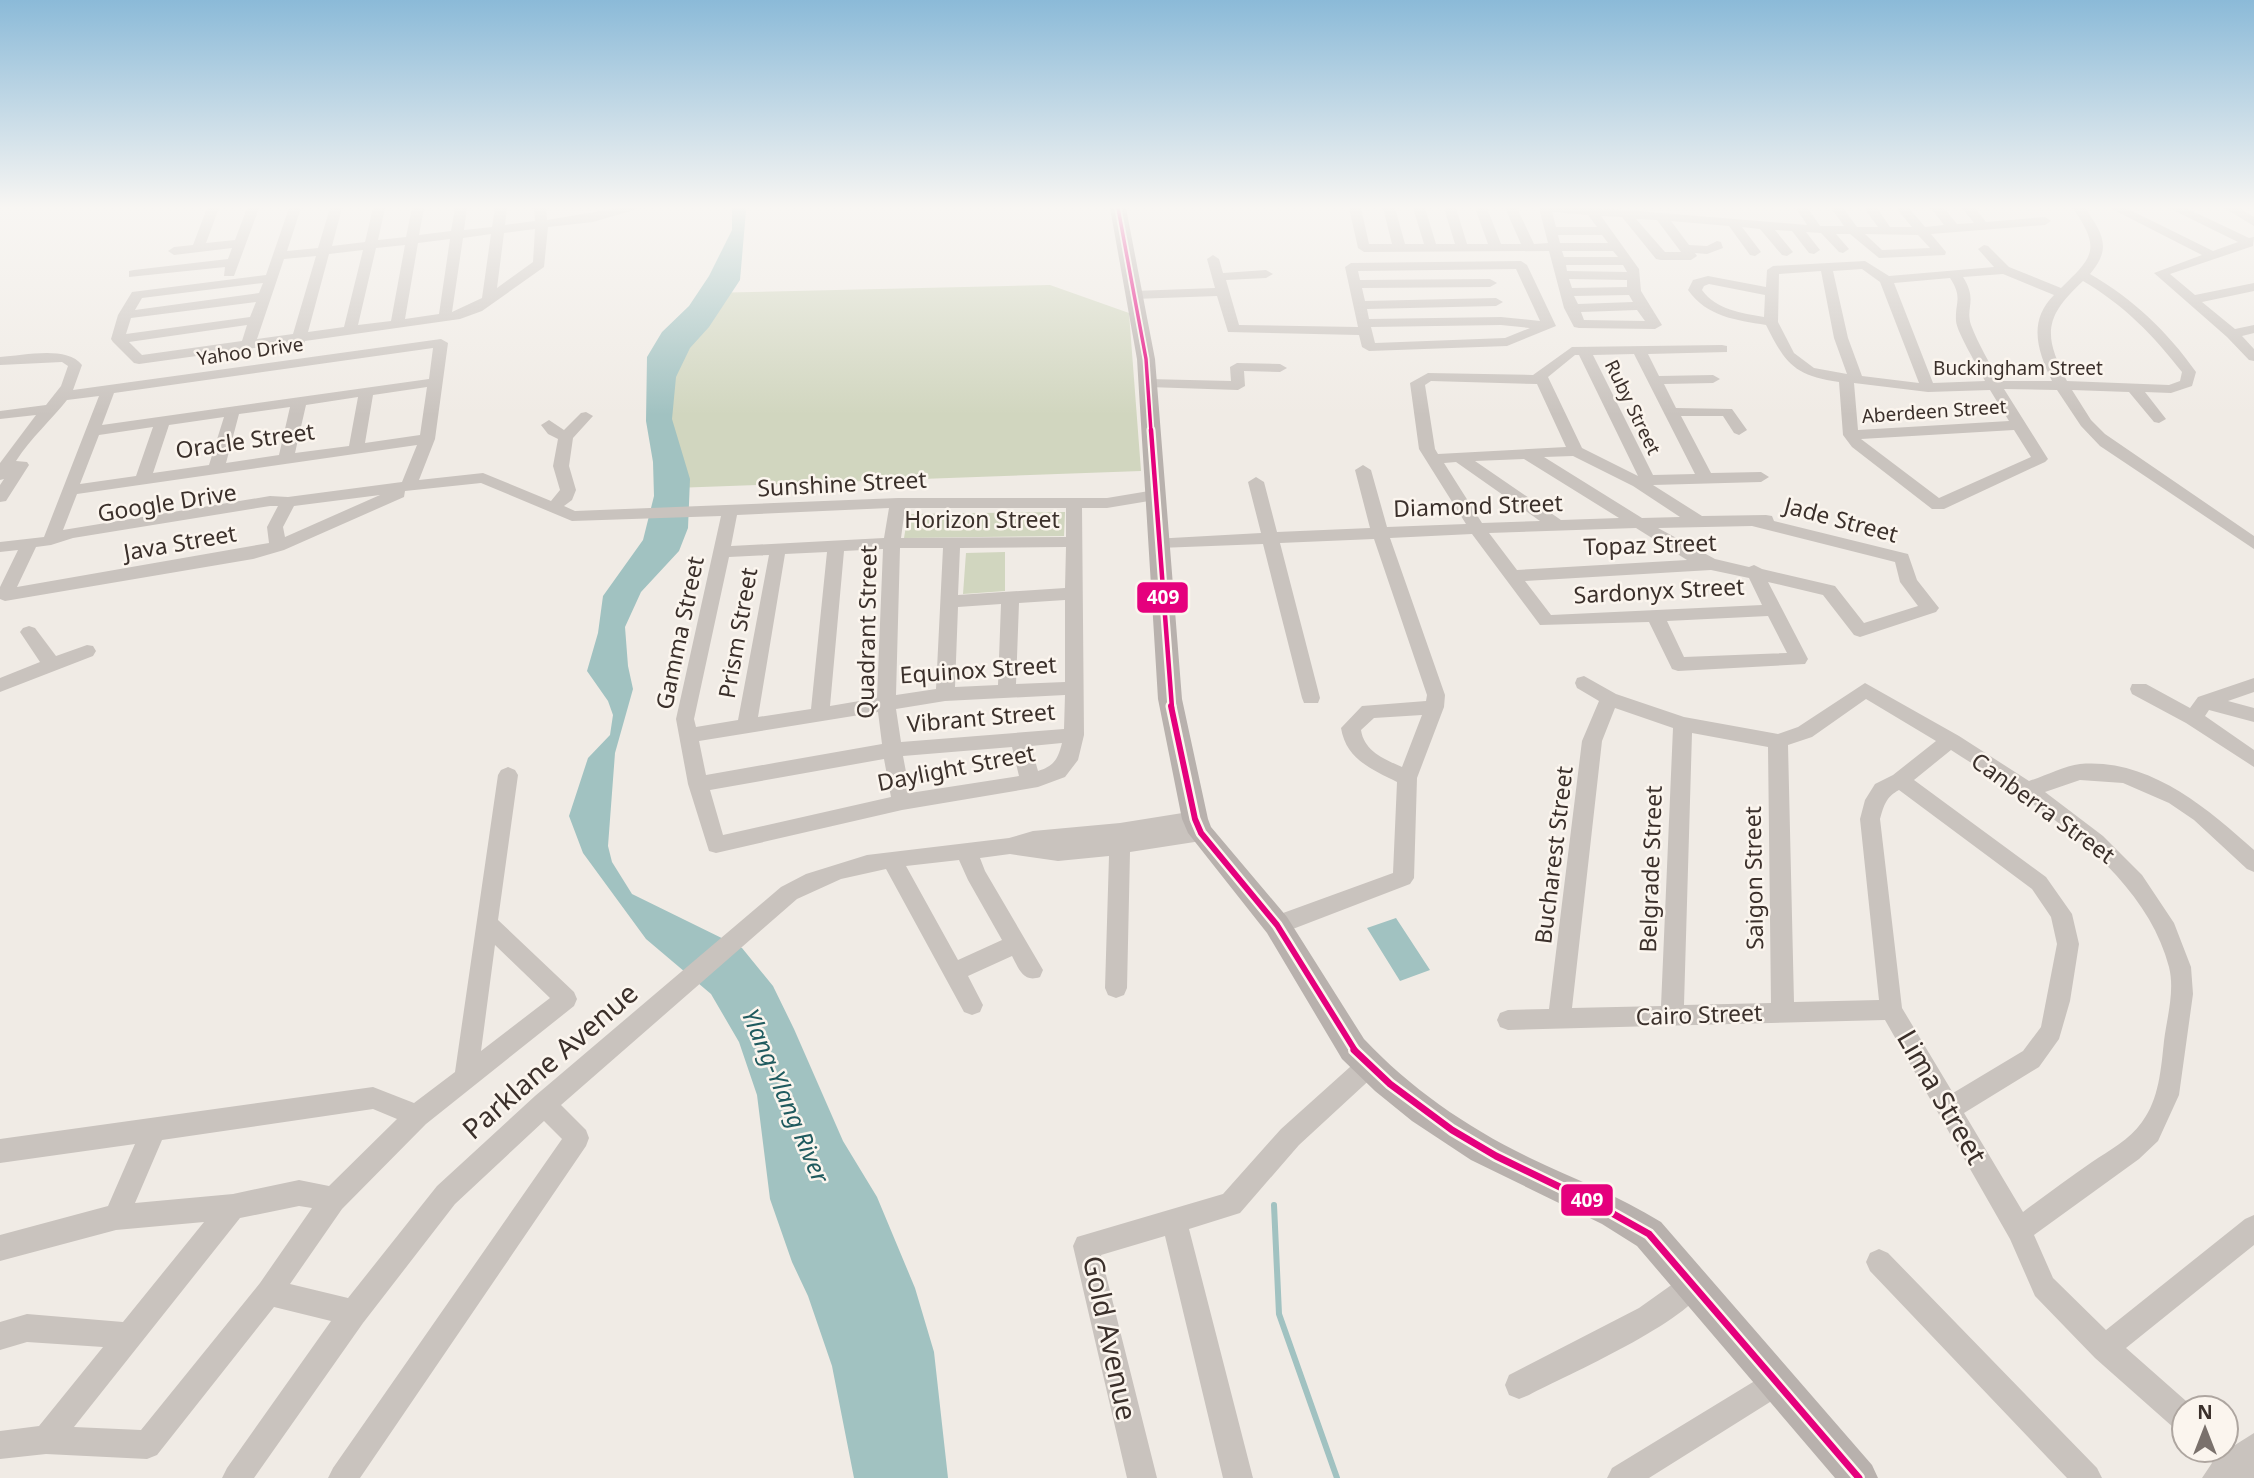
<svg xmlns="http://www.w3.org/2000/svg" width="2254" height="1478" font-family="'Noto Sans',sans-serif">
	<rect width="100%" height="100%" fill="#f0ebe5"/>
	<path fill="#d1d6bf" d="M1050 285 1129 313 1141 471 674 488 657 373 705 293Z
		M1065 512 1064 536 904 538 908 514Z
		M1005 552V591L963 594 966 553Z"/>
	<path fill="#a1c2c1" d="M732 208H745L746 211 740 280 709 327 690 348 676 377 672 419 690 479 688 528 679 551 641 592 625 627 628 666 633 689 615 753 608 846 612 862 632 894 742 948 773 986 794 1029 843 1141 877 1197 915 1288 934 1352 948 1478H854L832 1366 808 1296 792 1262 770 1199 757 1095 739 1042 711 994 646 939 583 853 569 816 588 758 610 735 613 715 608 701 587 671 598 633 603 596 643 540 654 496 653 462 646 421 647 357 662 332 689 306 709 276 732 230Z
		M1396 918 1430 970 1400 981 1367 928Z"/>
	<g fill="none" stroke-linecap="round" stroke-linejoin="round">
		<path stroke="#a1c2c1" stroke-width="6" d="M1274 1205 1279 1314 1337 1478"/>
		<path fill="#c9c3be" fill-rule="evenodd" d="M207 208H219L206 243 235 240 247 208H259L234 276H224L225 267 129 277V271L134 270 228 259 232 248 174 255 168 251 174 247 193 245Z
			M289 208H301L287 251 318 248 330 208H342L332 246 365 242 373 208H385L378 240 406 237 412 208H424L419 235 451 231 455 208H467L464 230 492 227 495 208H507L505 225 535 221 534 208H546L547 220 618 208H641L593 222 548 227 544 267 482 311 460 319 305 341 301 352 296 353 289 349 291 343 139 364 134 363 113 342 111 339 118 315 132 292 266 275ZM535 229 533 262 497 288 504 233ZM491 234 482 298 452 312 463 238ZM450 239 439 314 405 319 418 243ZM405 245 391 321 358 325 376 248ZM363 250 344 327 308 332 329 254ZM316 256 293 334 257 339 284 259ZM263 283 259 293 135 310 142 298ZM256 302 250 317 126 334 131 318ZM247 325 242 341 142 355 129 342Z
			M1349 208H1361L1369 244H1392L1383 208H1395L1405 244H1424L1413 208H1425L1436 244H1455L1444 208H1456L1467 244H1488L1475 208H1487L1501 244H1521L1505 208H1517L1534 244 1548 243 1539 208H1601L1807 225 1796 208H1808L1820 226H1844L1831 208H1843L1857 227H1878L1864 208H1877L1890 227H1912L1896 208H1909L1925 227 1944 225 1931 208H1944L1957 224 1974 223 1962 208H1975L1986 222 2045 217 2051 221 2045 225 1931 234 1946 252 1945 255 1879 258 1850 234H1836L1849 249 1843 253 1839 252 1821 233 1806 232 1820 250 1814 254 1809 253 1792 231 1775 230 1793 252 1787 256 1782 255 1760 229 1742 227 1761 252 1755 256 1750 255 1729 226 1671 221 1689 245 1707 246 1717 241 1721 242 1723 248 1707 254 1695 253 1697 256 1691 260H1661L1656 259 1622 217 1601 216 1639 269 1641 291 1662 325 1655 329 1579 328 1574 327 1564 308 1549 251 1364 252 1358 248ZM1552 212 1588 215 1597 227H1556ZM1636 219 1657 220 1681 252H1665ZM1865 234 1918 235 1930 248 1882 250ZM1558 235H1602L1608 243H1560ZM1562 251H1613L1618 257H1564ZM1566 265H1623L1627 272 1567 271ZM1569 279 1627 280V287L1572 288ZM1629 295 1633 302 1578 304 1574 296ZM1637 310 1645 321 1584 320 1581 312Z
			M2073 208H2085C2103 234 2112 248 2090 274 2133 299 2167 331 2196 372L2192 386 2171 393 2145 392 2166 419 2159 423 2154 422 2129 392 2072 390 2091 420 2105 434 2254 536V549L2100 446 2081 426 2057 390 2004 389 2048 459 2045 462 1944 509H1932L1852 447 1843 435 1839 382C1794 376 1785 363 1766 325 1736 320 1707 317 1688 290L1693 280 1708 276 1766 287 1767 270 1773 266 1865 261 1889 276 1994 267 1978 249 1984 245 1988 246 2009 267 2061 288C2094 256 2101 249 2073 208ZM1862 269 1880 282 1919 383 1862 376 1848 338 1833 271ZM1821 271 1834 338 1847 374 1814 368 1794 353 1778 322 1779 274ZM2003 274 2054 295C2028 321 2037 350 2052 381H1999C1990 363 1978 344 1971 325 1965 307 1978 301 1963 277ZM1950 278C1963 298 1955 301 1956 321 1957 333 1979 368 1985 381L1933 383 1894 283ZM2083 281C2124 305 2153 335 2182 372L2180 381 2169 385 2067 381C2043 335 2044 317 2083 281ZM1709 284 1765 295 1764 317C1742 313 1716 310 1702 290L1704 286ZM1854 383 1928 392 1990 390 2009 421 1858 430ZM2014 430 2031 457 1939 498 1861 439Z
			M2110 208H2126L2213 251 2238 242 2169 208H2186L2249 238 2254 237 2253 246 2170 274 2195 295 2254 283V291L2202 302 2235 329 2254 325V333L2242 336 2254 349V361L2249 360 2227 337 2154 273 2202 255Z
			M2224 208H2239L2254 217V226Z
			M1213 255 1219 259 1223 273 1266 270 1273 274 1266 278 1226 280 1239 325 1358 327 1345 267 1351 263 1521 261 1527 265 1556 326 1507 346 1369 351 1362 347 1359 335 1228 332 1217 296 1134 299 1127 295 1134 291 1215 288 1207 259ZM1516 269 1540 321 1501 317 1369 319 1367 309 1496 306 1503 302 1496 298 1365 301 1362 288 1490 287 1497 283 1490 279 1360 280 1358 271ZM1501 325 1530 328 1505 338 1375 343 1371 327Z
			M441 339 448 343 435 439 419 480 483 473 551 501 560 490 553 466 558 439 548 434 541 425 549 420 564 430 581 413 586 412 593 416 573 438 569 466 576 490 572 500 564 506 575 511 898 498H1107L1155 490 1161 491 1163 495 1161 499 1107 508H1082L1084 735 1078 760 1065 777 1038 787 902 810 716 853 709 851 688 784 676 719 721 516 572 521 481 483 405 491 404 497 284 550 253 559 5 601 0 599V587L18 550 0 552V542L44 537 99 396 67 400C51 420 31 438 16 461L27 462 29 465 6 501 0 502V485L4 479 0 480V463L36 415 0 419V411L46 405 61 386 68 366 62 362 0 365V357C23 356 66 345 82 365L73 390ZM433 348 429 379 102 425 114 393ZM427 387 420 435 365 443 373 395ZM358 397 349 446 295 453 306 405ZM290 407 279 455 226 463 239 414ZM224 417 209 465 153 473 169 425ZM153 427 136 476 80 484 99 435ZM417 445 402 482 288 497 270 496 63 530 77 494ZM380 495 285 537 283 527 294 506ZM270 506H278L267 527 269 543 17 587 36 547 51 545 73 538ZM889 508 884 538 731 546 737 515ZM905 508H1066V537L901 538ZM1066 547 1065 588 958 595 960 548ZM900 548H943L936 689 896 695ZM883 549 877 698 830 706 844 551ZM827 552 811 709 758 717 785 554ZM769 555 738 720 696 727 694 719 729 557ZM1065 600V682L1016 684 1019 603ZM1001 604 998 685 955 687 958 607ZM1065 695 1064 729 901 742 896 709 945 701ZM878 712 882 744 706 775 699 741ZM1062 743C1058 759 1054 766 1038 771L1031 746ZM1012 747 1019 776 910 793 903 756ZM884 759 891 797 723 835 710 790Z
			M1722 345 1727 346V352L1648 354 1659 376 1713 375 1720 379 1713 383 1664 384 1676 408 1732 409 1747 430 1739 435 1734 433 1723 416H1681L1711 473 1761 472 1769 477 1761 482 1653 485 1702 516 1766 515 1772 516 1774 521 1908 554 1917 580 1939 608 1936 612 1860 637 1854 635 1823 595 1768 582 1808 659 1805 664 1678 671 1672 669 1649 622 1540 625 1472 534 1390 538 1445 695 1444 707 1417 778 1414 878 1410 884 1285 932 1277 934 1269 932 1266 925 1269 918 1393 873 1397 782C1371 769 1346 759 1341 728L1362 706 1426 701 1427 695 1374 539 1280 543 1320 698 1318 703H1304L1302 698 1263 544 1159 548 1151 543 1153 539 1261 533 1248 482 1256 477 1264 482 1277 532 1370 528 1355 470 1363 465 1371 470 1387 527 1466 524 1419 449 1410 383 1428 373 1533 375 1572 347ZM1634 354 1695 474 1653 475 1593 355ZM1575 355H1579L1638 476 1582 448 1548 377ZM1431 381 1537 384 1566 447 1438 454 1435 449 1425 385ZM1573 456 1633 486 1680 517 1642 518 1544 457ZM1524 459 1619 518 1561 520 1475 461ZM1456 462 1540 521 1482 523 1444 463ZM1752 526 1895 562 1900 582 1918 606 1864 623 1835 586 1762 569 1754 565 1749 567 1715 559 1658 528ZM1636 528 1687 560 1517 570 1489 533ZM1711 570 1749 578 1762 605 1551 615 1525 581ZM1768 616 1787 653 1684 657 1667 621ZM1422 715 1402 767C1384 759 1364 751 1361 730L1374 718Z
			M1237 363 1280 364 1287 368 1280 372 1244 371 1245 386 1238 390 1148 387 1141 383 1148 379 1231 381 1230 367Z
			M29 626 35 628 56 656 87 645 93 646 96 651 93 656 0 692V678L40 662 20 632 23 628Z
			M1584 676 1616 694 1684 717 1778 734 1798 727 1865 683 1959 736 2029 781C2045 776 2064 766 2080 764 2149 758 2207 808 2254 850V872L2247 869 2194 820 2169 803 2123 783 2080 780 2045 792 2103 836 2142 875 2174 923 2191 967 2193 994 2179 1095 2158 1141 2139 1159 2034 1235 2053 1278 2106 1330 2245 1219 2254 1215V1245L2126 1348 2194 1408H2184V1432L2174 1428 2095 1358 2035 1296 2010 1239 1885 1020 1508 1030 1500 1027 1497 1020 1500 1013 1508 1010 1549 1009 1582 741 1599 701 1577 688 1575 683 1577 678ZM1866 699 1936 741 1893 775 1875 784 1865 800 1860 819 1879 1000 1794 1002 1788 745 1812 737ZM1615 708 1673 728 1661 1006 1572 1008 1602 741ZM1692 733 1768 747 1771 1003 1684 1005ZM1951 750C2031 801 2144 869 2169 967 2175 991 2167 1017 2164 1041 2161 1069 2159 1099 2142 1122 2129 1140 2110 1150 2092 1162 2069 1178 2046 1195 2023 1212L1964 1113 2039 1067 2059 1039 2070 1001 2079 944 2072 914 2046 877 1914 780ZM1899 790 2032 889 2051 917 2057 944 2041 1027 2023 1051 1953 1093 1902 1008 1880 819C1884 805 1886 797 1899 790Z
			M2254 678V692L2228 701 2254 708V722L2209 710 2205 716 2254 750V767L2186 723 2132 694 2130 689 2132 684H2146L2190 708 2198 697Z
			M508 767 515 770 518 775 498 920 574 992 577 999 574 1006 426 1124 342 1209 290 1284 348 1298 437 1186 535 1096 781 887 806 874 867 855 1009 838 1033 831 1120 823 1195 811 1202 813 1205 819 1202 825 1208 827 1211 833 1208 839 1201 841 1130 852 1127 988 1124 995 1116 998 1108 995 1105 988 1109 856 1058 861 1010 854 980 858 985 871 1043 970 1040 977C1023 983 1019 969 1012 956L968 976 983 1005 980 1012 972 1015 964 1012 886 869 841 879 797 899 561 1105 586 1130 589 1138 586 1146 360 1478H328L333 1468 562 1139 544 1121 455 1204 363 1323 254 1478H222L227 1468 331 1321 274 1307 157 1455 147 1459 46 1454 0 1459V1431L39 1426 103 1347 27 1342 0 1350V1322L27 1314 123 1322 204 1222 116 1230 0 1261V1235L108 1206 135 1144 0 1163V1139L373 1087 414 1103 455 1072 498 775 501 770ZM959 860 968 880 1002 940 958 960 906 866ZM495 945 550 998 481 1051ZM373 1109 397 1119 329 1186 299 1180 233 1194 135 1203 162 1140ZM299 1206 312 1208 260 1283 141 1430 74 1427 240 1218Z
			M1368 1055 1376 1058 1380 1066 1376 1074 1299 1145 1240 1213 1189 1229 1253 1478H1223L1165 1236 1101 1255 1157 1478H1127L1073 1246 1077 1237 1223 1194 1281 1129 1360 1058Z
			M1879 1249 1888 1253 2097 1468 2102 1478H2067L1870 1271 1866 1262 1870 1253Z
			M1693 1272 1702 1276 1706 1285C1691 1321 1567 1375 1529 1395L1519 1399 1509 1395 1505 1385 1509 1375 1639 1308 1684 1276Z
			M1776 1368 1786 1372 1790 1382 1786 1392 1649 1478H1607L1612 1468Z
			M2254 1433V1478H2202L2212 1463 2205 1450H2226V1439L2235 1445Z"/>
		<path fill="#b8b1ad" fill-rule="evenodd" d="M1110 208H1126L1155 359 1182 699 1208 819 1211 827 1287 917 1364 1039C1411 1089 1468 1128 1530 1158 1574 1179 1619 1196 1661 1222L1872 1465 1878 1478H1835L1637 1246 1602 1224 1471 1160 1412 1121 1375 1091 1342 1059 1267 933 1188 833 1182 819 1158 699 1137 359Z"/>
		<g stroke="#fbf5ee" stroke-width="7">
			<path id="bus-1-far3" d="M1118 208 1146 359 1151 432"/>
		</g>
		<g stroke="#fbf5ee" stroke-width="9">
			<path id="bus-1-far2" d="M1151 430 1172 708"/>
		</g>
		<g stroke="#fbf5ee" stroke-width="11">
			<path id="bus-1-far1" d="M1171 706 1195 819 1201 833 1277 925 1356 1052"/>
		</g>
		<g stroke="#fbf5ee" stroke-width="12">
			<path id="bus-1" d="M1354 1050 1390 1084 1452 1130 1496 1156 1601 1207 1649 1234 1859 1478"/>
		</g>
		<use href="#bus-1-far3" stroke="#e5007d" stroke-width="3.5"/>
		<use href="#bus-1-far2" stroke="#e5007d" stroke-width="4.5"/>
		<use href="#bus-1-far1" stroke="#e5007d" stroke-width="6"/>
		<use href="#bus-1" stroke="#e5007d" stroke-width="7"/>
	</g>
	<linearGradient id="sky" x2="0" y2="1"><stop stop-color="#8bbad8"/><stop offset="0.5" stop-color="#f8f6f3"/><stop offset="1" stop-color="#f8f6f3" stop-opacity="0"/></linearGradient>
	<rect width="2254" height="415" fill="url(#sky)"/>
	<g text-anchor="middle" stroke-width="5" stroke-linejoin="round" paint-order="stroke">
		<g font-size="19" fill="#3b302b" stroke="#fbf5ee">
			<text transform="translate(250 351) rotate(-8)" y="7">Yahoo Drive</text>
			<text x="2018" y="375">Buckingham Street</text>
			<text transform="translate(1633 407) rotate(64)" y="7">Ruby Street</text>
			<text transform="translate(1934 411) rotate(-4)" y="7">Aberdeen Street</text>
		</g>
		<g font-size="23" fill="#3b302b" stroke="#fbf5ee">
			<text transform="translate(245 441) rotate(-8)" y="8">Oracle Street</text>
			<text transform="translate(842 484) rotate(-3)" y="8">Sunshine Street</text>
			<text transform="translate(167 503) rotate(-9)" y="8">Google Drive</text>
			<text transform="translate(1478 506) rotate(-2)" y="8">Diamond Street</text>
			<text x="982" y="528">Horizon Street</text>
			<text transform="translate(1841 520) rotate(15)" y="8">Jade Street</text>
			<text transform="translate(180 543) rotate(-10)" y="8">Java Street</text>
			<text transform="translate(1650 545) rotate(-2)" y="8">Topaz Street</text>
			<text transform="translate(1659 591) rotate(-3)" y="8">Sardonyx Street</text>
			<text transform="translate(867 632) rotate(-89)" y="8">Quadrant Street</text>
			<text transform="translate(680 633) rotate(-78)" y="8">Gamma Street</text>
			<text transform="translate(738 633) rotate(-80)" y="8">Prism Street</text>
			<text transform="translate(978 670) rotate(-4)" y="8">Equinox Street</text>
			<text transform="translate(981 718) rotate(-5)" y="8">Vibrant Street</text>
			<text transform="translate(956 768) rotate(-11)" y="8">Daylight Street</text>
			<text transform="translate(2043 808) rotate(36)" y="8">Canberra Street</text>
			<text transform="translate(1554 855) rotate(-83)" y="8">Bucharest Street</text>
			<text transform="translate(1651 869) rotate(-88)" y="8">Belgrade Street</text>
			<text transform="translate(1754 878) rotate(-91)" y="8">Saigon Street</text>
			<text transform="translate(1699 1015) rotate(-2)" y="8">Cairo Street</text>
		</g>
		<g font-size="24" font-style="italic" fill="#1f5a5e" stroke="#fbf5ee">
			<text transform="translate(785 1096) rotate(67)" y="8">Ylang-Ylang River</text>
		</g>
		<g font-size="28" fill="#3b302b" stroke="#fbf5ee">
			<text transform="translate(550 1061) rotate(-41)" y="10">Parklane Avenue</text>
			<text transform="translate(1942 1097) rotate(60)" y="10">Lima Street</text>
			<text transform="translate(1110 1338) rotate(78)" y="10">Gold Avenue</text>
		</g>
	</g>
	<g stroke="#fbf5ee" stroke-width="2.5">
		<rect x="1136" y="581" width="53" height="33" rx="7" fill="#e5007d"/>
		<rect x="1560" y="1183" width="54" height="34" rx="7" fill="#e5007d"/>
	</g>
	<g font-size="19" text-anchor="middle" font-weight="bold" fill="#fff">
		<text x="1163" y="604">409</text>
		<text x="1587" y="1207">409</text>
	</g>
	<g transform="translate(2205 1429)"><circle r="33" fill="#fbf5ee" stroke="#aea6a0" stroke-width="2"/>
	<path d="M0-5L12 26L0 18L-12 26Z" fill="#7a716c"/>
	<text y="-10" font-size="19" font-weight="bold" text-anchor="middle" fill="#3b302b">N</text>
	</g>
</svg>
